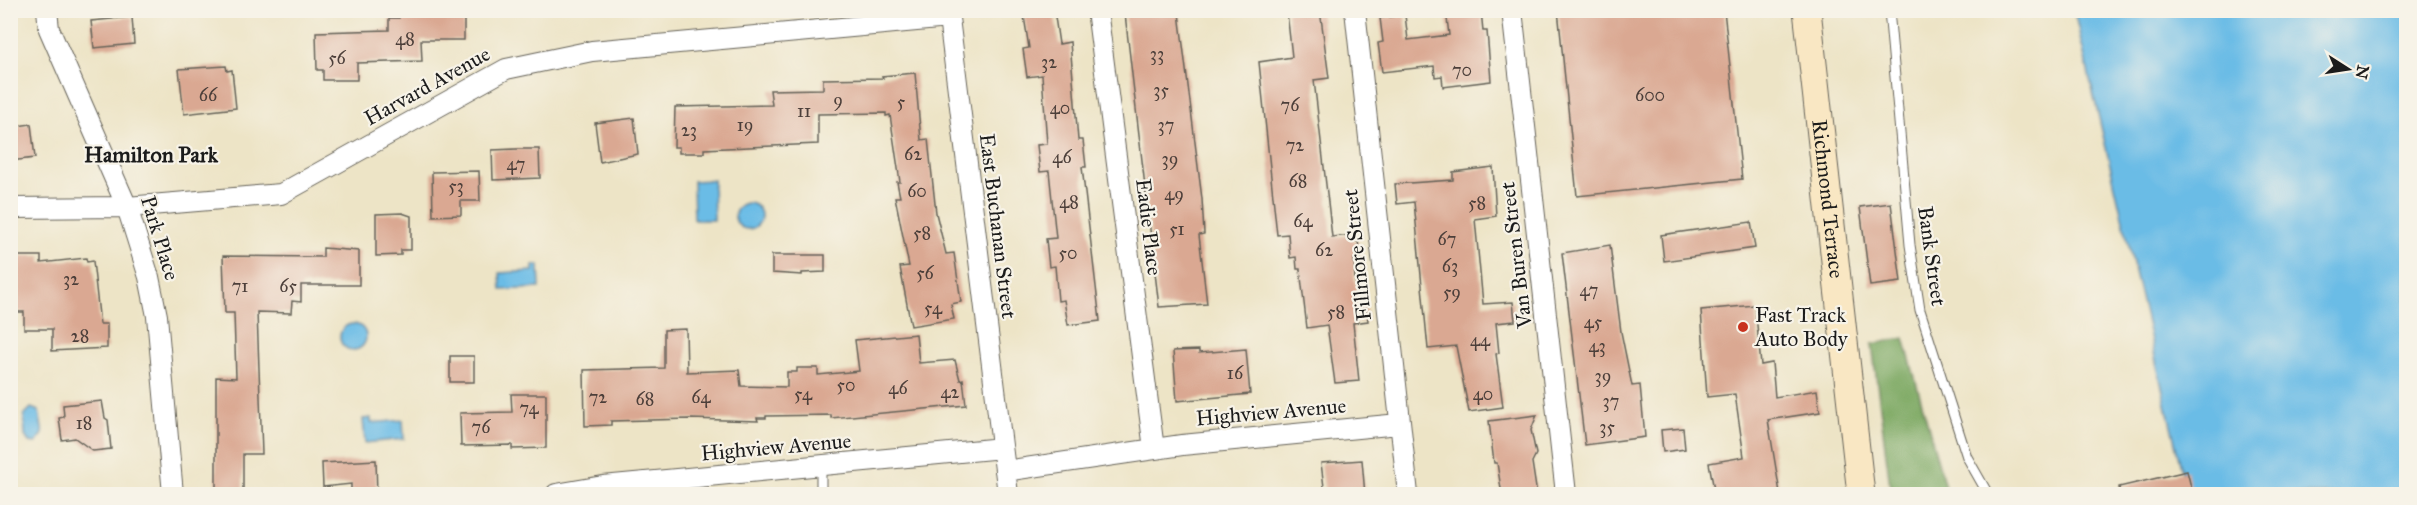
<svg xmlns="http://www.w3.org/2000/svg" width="2417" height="505" font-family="'IM FELL Great Primer',serif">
	<rect width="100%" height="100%" fill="#f7f3e8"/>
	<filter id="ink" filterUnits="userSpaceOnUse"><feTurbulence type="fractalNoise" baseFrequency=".0167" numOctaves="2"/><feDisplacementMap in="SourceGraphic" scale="12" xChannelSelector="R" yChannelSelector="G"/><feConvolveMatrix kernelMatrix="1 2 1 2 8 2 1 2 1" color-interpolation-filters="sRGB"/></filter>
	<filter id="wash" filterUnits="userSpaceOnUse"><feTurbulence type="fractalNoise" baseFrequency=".008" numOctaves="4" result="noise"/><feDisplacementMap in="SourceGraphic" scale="24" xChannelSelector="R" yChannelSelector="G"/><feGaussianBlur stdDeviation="1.35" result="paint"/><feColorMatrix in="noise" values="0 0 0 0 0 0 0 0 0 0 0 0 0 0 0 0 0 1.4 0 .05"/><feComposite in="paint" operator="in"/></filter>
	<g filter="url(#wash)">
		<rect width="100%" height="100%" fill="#ede4c6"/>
		<path fill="#7aa761" stroke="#4b623e" stroke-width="1.5" d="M1904 338 1947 494H1891L1872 344Z"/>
		<path fill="#6bbce6" stroke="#446c81" stroke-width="1.5" d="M2074 11H2406V494H2187Z
			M713 180 714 220H694L693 181Z
			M735 216a13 13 0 1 1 26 0a13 13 0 1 1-26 0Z
			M539 265 540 288 501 290 500 273 533 271V266Z
			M340 337a13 13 0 1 1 26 0a13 13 0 1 1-26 0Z
			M31 408 39 411 43 434 36 443 29 442 25 436 24 415Z
			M371 418V423L403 420 404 439 365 443 363 419Z"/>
		<g id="blocks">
			<path fill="#daa892" d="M464 10V40H421L422 61 357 63V80H323V70H317L316 32 389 30V18H399V13Z
				M1023 10H1054L1059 44 1070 42 1078 140H1083L1086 167H1082L1100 321 1068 325 1064 300 1058 301 1055 266 1049 267 1046 239 1056 238 1049 171 1040 172 1037 145 1047 144 1042 75 1027 77 1023 49 1029 48Z
				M1150 10 1179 13 1202 199 1204 234 1199 235 1207 304 1159 307 1125 14Z
				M1320 10 1329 78 1314 80 1332 237 1352 235 1353 241H1358L1360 258 1354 259 1355 280 1359 302H1365L1368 321 1353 323 1359 381 1335 383 1327 325 1307 328 1300 269H1297L1296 257 1290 258 1288 234 1277 235 1259 62 1292 57 1287 12Z
				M1446 10H1481L1483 31H1487L1491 81 1443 87 1442 76 1435 77 1434 66 1382 72 1378 43 1383 42 1380 18 1405 15 1408 40 1449 35Z
				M1558 10H1724L1742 179 1577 196Z
				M132 17 134 44 94 48 91 21Z
				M226 66 227 71 232 70 236 108 184 114 179 69Z
				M915 73 921 140 928 139 936 213 946 254 954 253 961 302 951 304 954 319 911 326 900 267 909 266 895 197H900L897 182H900L890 115 886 116V113L818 114V144L704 149V153H679V147H674L675 107 772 105 770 90 823 89V79L883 78 882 76Z
				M634 118 638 154 600 162 595 123Z
				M31 124 35 158 10 161V127Z
				M516 149H539L540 178 493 180 492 150Z
				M1493 167 1496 216 1475 219 1483 304 1513 302 1515 321 1496 323 1499 353 1496 354 1503 407 1469 412 1456 346 1428 349 1414 202 1397 204 1395 184 1453 180V172Z
				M479 171 480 201H461V215L433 216 432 172Z
				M1891 203 1901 282 1870 286 1860 207Z
				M402 213 411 216V250H401V255L376 256V214Z
				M1751 222 1755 248 1664 261 1661 235Z
				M1610 245 1621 332 1632 386 1640 385 1645 437 1585 445 1562 253Z
				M323 248 359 251V285H301V302L292 301 291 313 257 312 262 454H243V495H216V377L236 378 234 313H225L223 256 323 257Z
				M772 255H825V272L802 273V275L772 273Z
				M10 256H41V263L86 258 87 262 93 261 100 324H107V348L52 351V329H24V312H10Z
				M1755 305 1761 365 1772 363 1775 397 1817 390 1820 412 1768 420 1780 493 1715 495 1709 463 1744 457 1735 394 1707 397 1701 310Z
				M686 329 687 372 739 370 741 386 787 387V372H797V368H818V375L859 371 855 340 916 334 919 363 955 360 960 380 963 379 966 405 831 418V415L766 416V418H757L758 421 690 419 611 421V425L585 426 584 370 664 368V330Z
				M1246 349 1250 394 1177 401 1173 351 1199 350V353Z
				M450 356H474V382H450Z
				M511 394H546V448L512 449V445L461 446 460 413 512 412Z
				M102 401 105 418 108 420 111 449 93 451 75 438 62 440 59 418 64 417 63 405Z
				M1537 415 1531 430 1536 454 1532 462 1537 495H1502L1497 463H1494L1489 421Z
				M1683 428 1685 449 1663 452 1661 430Z
				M376 460 377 495H351V484L323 487 322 463Z
				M1362 460 1365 495H1325L1321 463Z
				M2187 471 2193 495H2120L2119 487Z"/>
		</g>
	</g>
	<g filter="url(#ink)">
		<use href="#blocks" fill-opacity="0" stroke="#656258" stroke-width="1.5"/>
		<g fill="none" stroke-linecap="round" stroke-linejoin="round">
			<g stroke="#656258" stroke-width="11">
				<path id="service" d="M1889 10 1910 245 1920 310 1967 457 1988 494
					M821 467V494"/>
			</g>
			<g stroke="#656258" stroke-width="22">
				<path id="minor" d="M47 10 49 29 127 207 149 277 157 316 173 494
					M948 10 1008 494
					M1097 10 1154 449
					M1355 10 1408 494
					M1512 10 1566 494
					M10 208 127 207 281 194 506 69 592 51 949 18
					M1005 471 1182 445 1399 424
					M556 494 603 486 1002 448"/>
			</g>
			<g stroke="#656258" stroke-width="29">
				<g id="secondary">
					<path id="s1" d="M1807 10 1861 494"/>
				</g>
			</g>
			<use href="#service" stroke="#fff" stroke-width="9"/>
			<use href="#minor" stroke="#fff" stroke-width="20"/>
			<use href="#secondary" stroke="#f9e7c3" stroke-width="27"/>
		</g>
	</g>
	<circle fill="#c8321e" stroke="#f7f3e8" stroke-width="2" cx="1743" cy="327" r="6"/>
	<g text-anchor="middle" stroke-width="4.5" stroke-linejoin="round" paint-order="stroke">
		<g font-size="18" fill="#4c3f3a">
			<text x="405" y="45">48</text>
			<text x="1157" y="60">33</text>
			<text x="337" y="64">56</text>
			<text x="1049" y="68">32</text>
			<text x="1462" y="76">70</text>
			<text x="1161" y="96">35</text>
			<text x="208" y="101">66</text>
			<text x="1650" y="101">600</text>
			<text x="838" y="106">9</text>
			<text x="901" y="108">5</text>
			<text x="1290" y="111">76</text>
			<text x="1060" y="114">40</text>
			<text x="804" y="117">11</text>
			<text x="745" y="131">19</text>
			<text x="1166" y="131">37</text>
			<text x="689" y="136">23</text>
			<text x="1295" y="151">72</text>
			<text x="913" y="160">62</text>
			<text x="1062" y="163">46</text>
			<text x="1170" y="165">39</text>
			<text x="516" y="170">47</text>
			<text x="1298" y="187">68</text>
			<text x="456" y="192">53</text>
			<text x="917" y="197">60</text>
			<text x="1174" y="200">49</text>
			<text x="1069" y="208">48</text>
			<text x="1477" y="209">58</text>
			<text x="1303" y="227">64</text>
			<text x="1177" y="235">51</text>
			<text x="922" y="239">58</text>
			<text x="1447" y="245">67</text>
			<text x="1324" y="256">62</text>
			<text x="1068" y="259">50</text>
			<text x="1450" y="272">63</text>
			<text x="925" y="279">56</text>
			<text x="71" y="285">32</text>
			<text x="240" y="292">71</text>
			<text x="288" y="292">65</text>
			<text x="1589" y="296">47</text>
			<text x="1452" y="298">59</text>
			<text x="933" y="314">54</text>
			<text x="1336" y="318">58</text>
			<text x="1593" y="328">45</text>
			<text x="80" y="342">28</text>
			<text x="1480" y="346">44</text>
			<text x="1597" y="352">43</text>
			<text x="1235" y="379">16</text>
			<text x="1603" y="382">39</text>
			<text x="846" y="391">50</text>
			<text x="898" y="394">46</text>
			<text x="950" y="398">42</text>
			<text x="803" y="400">54</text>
			<text x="1483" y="400">40</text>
			<text x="598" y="403">72</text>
			<text x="701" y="403">64</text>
			<text x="645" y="405">68</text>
			<text x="1611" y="407">37</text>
			<text x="529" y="414">74</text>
			<text x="84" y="429">18</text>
			<text x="481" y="433">76</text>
			<text x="1607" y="433">35</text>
		</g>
		<g font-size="21" fill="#1c1c1c" stroke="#f7f3e8">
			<text transform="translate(427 86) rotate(-29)" y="7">Harvard Avenue</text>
			<text dy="7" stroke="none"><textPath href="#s1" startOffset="190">Richmond Terrace</textPath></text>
			<text transform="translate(998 226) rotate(83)" y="7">East Buchanan Street</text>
			<text transform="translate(1149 227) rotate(83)" y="7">Eadie Place</text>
			<text transform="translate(160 238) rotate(73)" y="7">Park Place</text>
			<text transform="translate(1357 255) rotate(-96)" y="7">Fillmore Street</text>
			<text transform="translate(1516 255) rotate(-97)" y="7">Van Buren Street</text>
			<text transform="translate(1932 256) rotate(82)" y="7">Bank Street</text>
			<text transform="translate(1271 412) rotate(-5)" y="7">Highview Avenue</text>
			<text transform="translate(776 447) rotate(-5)" y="7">Highview Avenue</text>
		</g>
		<g font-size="21" fill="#1c1c1c" stroke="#f7f3e8" text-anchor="start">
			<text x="1755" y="322">Fast Track<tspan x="1755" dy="24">Auto Body</tspan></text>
		</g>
		<g font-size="22" font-weight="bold" fill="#1c1c1c" stroke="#f7f3e8">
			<text x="151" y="162">Hamilton Park</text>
		</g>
	</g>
	<rect width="2417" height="505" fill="none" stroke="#f7f3e8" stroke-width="36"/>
	<g transform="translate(2348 69) rotate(102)" stroke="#f7f3e8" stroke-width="4.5" paint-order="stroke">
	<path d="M0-4.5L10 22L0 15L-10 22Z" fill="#1c1c1c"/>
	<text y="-9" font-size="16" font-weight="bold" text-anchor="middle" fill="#1c1c1c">N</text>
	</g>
</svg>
